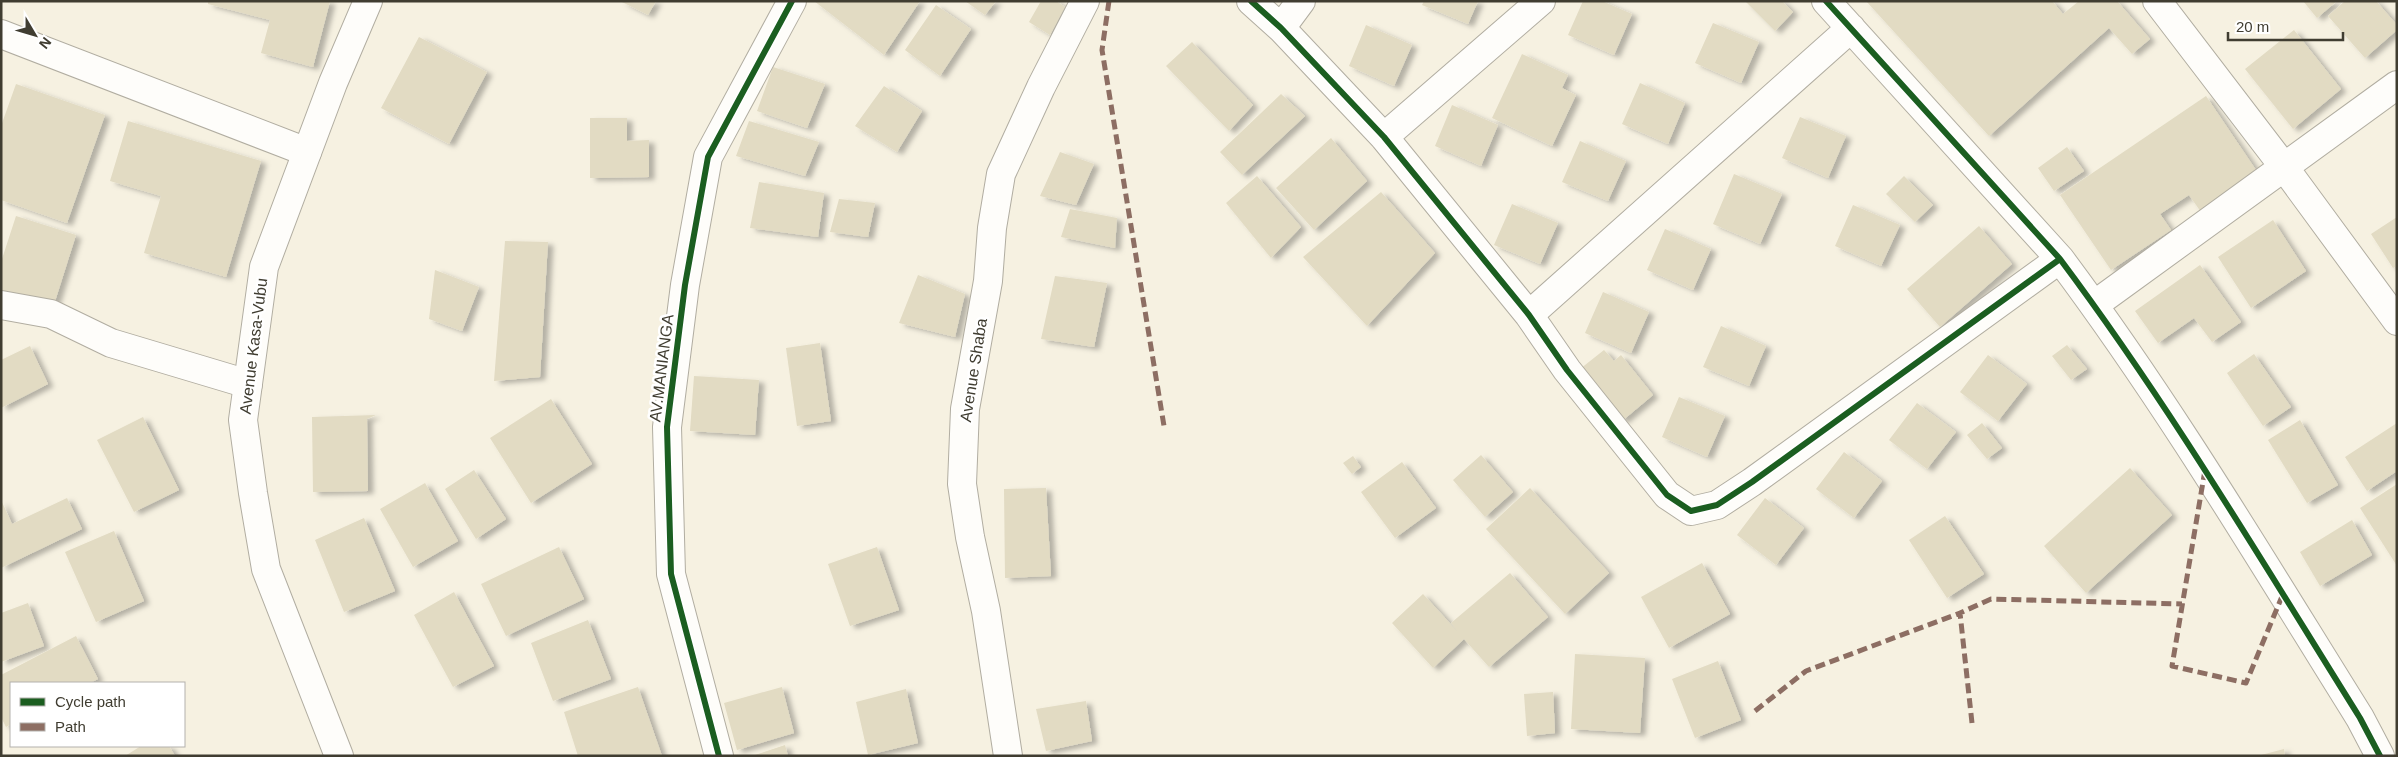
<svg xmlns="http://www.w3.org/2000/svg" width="2398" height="757" font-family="Arial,sans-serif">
	<defs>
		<filter id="shadow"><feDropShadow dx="5.5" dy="3" stdDeviation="2.5" flood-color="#0004"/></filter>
	</defs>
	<rect width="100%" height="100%" fill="#f6f1e1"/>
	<path fill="#e2dbc3" filter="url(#shadow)" d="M208 1H330L313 67 261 53 270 20 208 4Z
		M620 1H656L648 15Z
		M814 1H920L884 55Z
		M965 1H996L985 15Z
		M1041 1H1056L1065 7 1050 35 1029 22Z
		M1424 1H1478L1468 24 1422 5Z
		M1583 1H1602L1632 14 1614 55 1568 35Z
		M1745 1H1782L1793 12 1775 31Z
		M1866 1H2052L2063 14 2079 1H2117L2150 39 2132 54 2109 28 1989 136Z
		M2303 1H2337L2317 18Z
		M2345 1H2376L2397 25V30L2365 58 2328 16Z
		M936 5 971 29 940 76 905 50Z
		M1713 23 1759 42 1741 83 1695 63Z
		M1366 25 1412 45 1394 86 1349 66Z
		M2294 30 2341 89 2293 129 2245 69Z
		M419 37 487 72 449 144 381 108Z
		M1192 42 1253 105 1229 131 1166 66Z
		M1522 54 1568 75 1562 88 1576 95 1552 146 1492 118Z
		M773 67 825 84 807 128 757 111Z
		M1640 83 1685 103 1668 144 1622 124Z
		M16 84 105 115 67 223 1 200V126Z
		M884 86 922 111 897 152 855 126Z
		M1281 94 1305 116 1242 175 1220 152Z
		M2206 96 2258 173 2201 212 2189 195 2160 214 2171 230 2111 270 2060 195Z
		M1452 105 1498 125 1481 166 1435 146Z
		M1800 117 1846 136 1828 178 1782 158Z
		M590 118H627V141L649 140V177L590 178Z
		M128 121 261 161 226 277 144 253 161 196 110 181Z
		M749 121 819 142 805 176 736 156Z
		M1331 138 1367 181 1314 230 1276 188Z
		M1580 141 1626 161 1608 201 1562 182Z
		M2067 147 2084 171 2054 191 2038 168Z
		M1060 152 1094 164 1076 205 1040 196Z
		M1734 174 1782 194 1760 244 1713 224Z
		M1257 176 1301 227 1271 258 1226 203Z
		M1904 176 1933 205 1915 222 1886 194Z
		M759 182 824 193 818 237 750 228Z
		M1381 192 1435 253 1367 326 1303 257Z
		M839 199 875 203 868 237 830 232Z
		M1512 204 1558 223 1540 264 1494 245Z
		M1853 205 1900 225 1881 266 1835 246Z
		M1070 209 1117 218 1115 248 1061 237Z
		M16 216 76 235 51 314 1 299V262Z
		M2397 217V266L2393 268 2371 234Z
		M2273 220 2306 271 2251 308 2218 257Z
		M1979 226 2012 264 1940 327 1907 289Z
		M1665 229 1711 249 1693 290 1647 270Z
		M505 241 548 242 540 377 494 381Z
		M2200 265 2241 322 2212 342 2194 318 2158 343 2135 311Z
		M435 270 479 287 462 331 429 319Z
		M918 275 965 294 955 337 899 323Z
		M1055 276 1107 283 1094 347 1041 339Z
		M1603 292 1649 312 1631 353 1585 333Z
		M1721 326 1766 346 1749 386 1703 367Z
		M820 343 831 421 797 426 786 348Z
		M2067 345 2087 369 2071 380 2052 356Z
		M30 346 48 384 1 408V360Z
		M1604 350 1614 361 1621 355 1653 395 1622 421 1580 369Z
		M2254 354 2291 407 2263 426 2227 373Z
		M1988 355 2027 384 1998 421 1960 392Z
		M694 376 759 380 755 435 690 431Z
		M1679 397 1725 416 1707 457 1662 437Z
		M551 399 592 464 531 503 490 438Z
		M1917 403 1956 432 1927 469 1889 440Z
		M376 415 367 419 368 491 313 492 312 417Z
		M143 417 179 490 134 512 97 440Z
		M2300 420 2338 485 2307 503 2268 440Z
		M1982 423 2002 448 1987 459 1967 435Z
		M2397 423V471L2367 491 2345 457Z
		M1844 452 1882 481 1854 518 1816 489Z
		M1481 455 1513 492 1485 517 1453 480Z
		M1353 456 1361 467 1352 474 1343 463Z
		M1402 462 1436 508 1395 538 1361 492Z
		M2130 468 2172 515 2086 593 2044 546Z
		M474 470 506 519 476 539 445 489Z
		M425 483 458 541 413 567 380 509Z
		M2397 484V566L2360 508Z
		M1046 488 1051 576 1005 578 1004 489Z
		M1530 488 1609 573 1565 614 1486 529Z
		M67 498 82 529 1 568V500L12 524Z
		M1765 498 1804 528 1776 565 1737 535Z
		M1945 516 1984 574 1947 598 1909 540Z
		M364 518 395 591 344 612 315 540Z
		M2352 520 2372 555 2320 586 2300 552Z
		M114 531 144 601 96 622 65 552Z
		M559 547 584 599 506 636 481 584Z
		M877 547 899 610 850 626 828 564Z
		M1702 563 1730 614 1669 648 1641 597Z
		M1510 573 1548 617 1489 667 1464 639 1433 668 1392 623 1423 594 1457 631 1451 623Z
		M454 592 494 666 453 687 414 615Z
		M28 603 44 646 1 662V613Z
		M588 620 611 679 553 701 531 643Z
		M76 636 98 679 90 683H11V724L6 727 1 717V675Z
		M1575 654 1645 658 1640 733 1571 729Z
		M1718 661 1741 720 1695 738 1672 679Z
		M638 687 662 756H578L564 712Z
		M782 687 794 733 737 750 724 703Z
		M906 689 918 743 868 755 856 702Z
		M1553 692 1555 733 1527 736 1524 694Z
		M1086 701 1092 741 1046 751 1036 709Z
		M785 745 788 756H755V755Z
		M141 746H169L175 756H125Z
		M2284 749 2285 756H2261V755Z"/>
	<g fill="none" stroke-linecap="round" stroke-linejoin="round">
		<g stroke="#b1ada1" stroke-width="30">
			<path id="minor" d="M1251 1 1281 28 1384 137 1529 315 1567 370 1667 495 1691 511 1717 505 1752 482 2060 259
				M1826 1 2060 259C2170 406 2263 563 2360 718L2380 756
				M2157 1 2284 167 2397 321
				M1281 28 1301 1
				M1 34 307 152
				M1384 137 1541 1
				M1 305 51 314 111 343 248 384
				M2094 305 2397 85
				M1529 315 1851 28
				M719 756 671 574 667 427 685 285 708 157 792 1
				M1008 756 986 611 970 537 962 484 965 409 988 281 992 228 1001 174 1041 87 1085 1"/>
		</g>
		<g stroke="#b1ada1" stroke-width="30">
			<path id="highway" d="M339 756 266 569 253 493 243 420 264 267 333 83 368 1"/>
		</g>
		<use href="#minor" stroke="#fefdfa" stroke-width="28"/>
		<use href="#highway" stroke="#fefdfa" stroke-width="28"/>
		<path stroke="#8d6e63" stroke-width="5" stroke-dasharray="10 5" stroke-linecap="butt" d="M1109 1 1102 50 1164 426
			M2205 470 2172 666 2246 683 2283 594
			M1755 711 1806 671 1960 613
			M1972 723 1960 613 1991 599 2182 604"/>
		<g stroke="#fff" stroke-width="9">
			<path id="cycleway" d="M1251 1 1281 28 1384 137 1529 315 1567 370 1667 495 1691 511 1717 505 1752 482 2060 259
				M1826 1 2060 259C2170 406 2263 563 2360 718L2380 756
				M719 756 671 574 667 427 685 285 708 157 792 1"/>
		</g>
		<use href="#cycleway" stroke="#1b5e20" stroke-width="6"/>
	</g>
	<g text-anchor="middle" stroke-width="5" stroke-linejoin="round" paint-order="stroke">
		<g font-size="16" fill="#403d31" stroke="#fff">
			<text transform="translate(253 346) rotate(-83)" y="6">Avenue Kasa-Vubu</text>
			<text transform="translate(661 368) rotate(-83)" y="6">AV.MANIANGA</text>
			<text transform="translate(973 370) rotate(-81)" y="6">Avenue Shaba</text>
		</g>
	</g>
	<rect width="2398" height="757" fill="none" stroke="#403d31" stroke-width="5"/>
	<rect x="10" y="682" width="175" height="65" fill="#ffffff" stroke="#b3b1ad"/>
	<rect x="20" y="698" width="25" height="8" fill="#1b5e20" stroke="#b3b1ad"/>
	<text x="55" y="707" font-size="15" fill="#403d31">Cycle path</text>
	<rect x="20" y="723" width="25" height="8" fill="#8d6e63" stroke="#b3b1ad"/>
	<text x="55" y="732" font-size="15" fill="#403d31">Path</text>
	<g transform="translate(35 35) rotate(128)" stroke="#ffffff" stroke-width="4" paint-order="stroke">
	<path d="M0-4L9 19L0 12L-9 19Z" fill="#403d31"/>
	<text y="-8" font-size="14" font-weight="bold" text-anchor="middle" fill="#403d31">N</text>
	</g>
	<path d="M2228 32v8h115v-8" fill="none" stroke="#403d31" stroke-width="2.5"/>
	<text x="2236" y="32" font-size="15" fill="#403d31" stroke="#ffffff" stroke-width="4" paint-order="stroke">20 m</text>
</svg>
